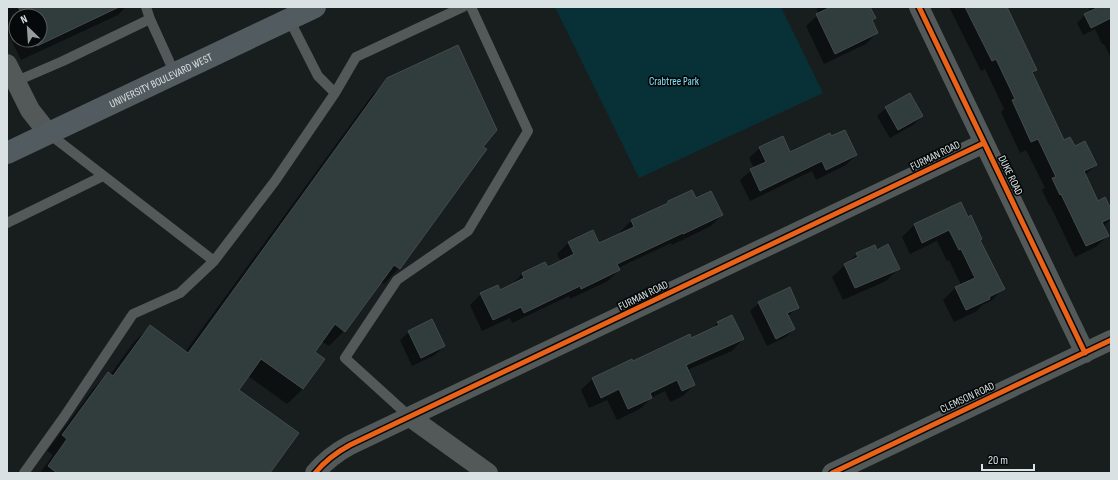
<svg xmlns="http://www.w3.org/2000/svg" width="1118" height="480" font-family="'Sofia Sans Condensed',sans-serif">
	<rect width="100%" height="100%" fill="#181e1e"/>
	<path fill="#083037" d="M555 7H781L823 93 639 178Z"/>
	<path fill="#0007" fill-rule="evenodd" d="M7 7H126L118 15 21 60 7 31ZM16 16H40V40H16Z
		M816 7H869L874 18 871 21 877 33 866 44 824 64 806 26 819 14Z
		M949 7H1006L1036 70 1032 74 1064 141 1074 148 1096 165 1085 175 1097 202 1111 212V219L1103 227 1108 236 1096 247 1075 257 1050 205H1049L1042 190 1045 188 1026 150 1020 153 1001 112 1004 109 985 69 981 71Z
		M1088 7H1111V58L1104 44H1102L1095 29 1083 35 1077 23 1085 15 1090 12Z
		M388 79 482 147 399 268 384 284 380 281 344 331 329 346 321 341 313 352 324 359 303 389 287 404 248 376 237 390 268 473H40L53 455 47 451 93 389 108 373 110 375 134 342 150 326 185 352 372 95Z
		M886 108 922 116 913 125 890 138 877 116Z
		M831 137 856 155 846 165 816 180 812 171 750 201 740 180 754 168 749 158 760 148 790 153Z
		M695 199 722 215 711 226 672 245 671 243 618 268 619 270 608 281 570 299 569 296 512 323 510 318 482 331 470 305 481 294 500 292 511 285 522 274 545 263 548 269 561 262 557 254 568 243 592 232 598 245 621 234 620 232 631 221 665 205 668 202Z
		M960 203 1003 289 991 301 982 305 977 311 954 322 943 300 955 288 961 285 949 260 947 261 937 241 910 254 902 237 914 225Z
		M877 251 899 268 886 281 843 300 832 277 857 254Z
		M759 303 798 307 788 316 794 329 786 337 767 346 750 311Z
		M718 322 743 339 732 351 687 370 694 385 683 396 670 402 665 391 651 398 640 409 617 420 607 400 589 408 581 390 592 379 631 361 632 363 691 339 711 330Z
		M409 332 444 346 435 355 412 366 400 340Z"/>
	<path fill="#313c3c" stroke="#454b4b" d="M18 7H119L37 46 34 40H40V16H23Z
		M831 7H870L876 18 872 20 878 33 835 54 816 14Z
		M965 7H1007L1037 70 1032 72 1064 140 1070 137 1075 146 1085 141 1097 165 1084 171 1098 201 1105 197 1111 209V218L1102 222 1109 236 1086 246 1061 194 1060 195 1052 178 1056 177 1038 139 1031 142 1012 100 1015 99 996 59 992 61Z
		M1099 7H1111V18L1091 28 1084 14Z
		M458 45 497 130 483 147 487 149 400 269 394 265 345 332 335 324 315 352 325 359 303 389 261 359 239 390 299 433 270 473H57L48 466 67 439 62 435 108 372 113 376 150 325 188 353 387 78Z
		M910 93 923 116 898 130 885 107Z
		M845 130 857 155 826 170 822 161 760 191 750 169 766 162 759 147 783 136 790 152 830 133 831 136Z
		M692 190 696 198 711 191 723 215 683 234V233L617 264 620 270 581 289 580 286 524 313 521 307 493 320 480 293 498 285 500 290 524 278 522 273 545 262 548 267 574 254 568 242 593 230 599 243 634 227 631 220 668 203V201Z
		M961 202 968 217 971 215 982 239 980 240 1005 289 989 297 990 299 966 310 955 287 975 278 961 249 959 250 949 230 922 243 914 224Z
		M888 244 900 269 855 288 844 264 858 257 856 253 875 245 877 250Z
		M790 287 799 308 787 313 795 329 776 339 758 302Z
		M732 315 744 339 686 365 695 385 682 391 677 380 650 393 652 398 628 409 619 389 601 398 592 378 632 359 633 361 690 334 691 338 719 325 717 322Z
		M432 319 445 346 421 358 408 331Z"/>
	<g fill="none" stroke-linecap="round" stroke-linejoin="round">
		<path stroke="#535859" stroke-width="10" d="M146 7 150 19
			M289 19 318 76 335 93
			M12 83 63 61 150 19 175 74
			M48 133 214 261 275 181 335 93 356 57 463 7
			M7 223 103 176
			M410 417 345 358 397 280 468 231 528 131 471 7
			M24 473 64 417 133 314 180 293 214 261"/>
		<path stroke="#535859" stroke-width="20" d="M919 7 1085 353
			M7 64 30 110 48 133
			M410 417 488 473
			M315 473C325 461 337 452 350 445L984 143
			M832 473 1111 340"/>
		<path stroke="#525b5f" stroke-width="22" id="s1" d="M7 153 315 7"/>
		<g stroke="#05090a" stroke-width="8">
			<path id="cycleway" d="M919 7 1085 353
				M315 473C325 461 337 452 350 445L984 143
				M832 473 1111 340"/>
		</g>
		<use href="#cycleway" stroke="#ea6118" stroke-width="5"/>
	</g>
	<g text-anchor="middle" stroke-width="3.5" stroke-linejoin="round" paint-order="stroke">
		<g font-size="11" fill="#d9e1e2" stroke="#05090a">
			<text dy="4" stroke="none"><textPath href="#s1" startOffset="170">UNIVERSITY BOULEVARD WEST</textPath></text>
			<text transform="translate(935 155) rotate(-26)" y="4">FURMAN ROAD</text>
			<text transform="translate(1011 175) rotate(64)" y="4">DUKE ROAD</text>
			<text transform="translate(643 295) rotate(-26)" y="4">FURMAN ROAD</text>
			<text transform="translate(967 397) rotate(-25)" y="4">CLEMSON ROAD</text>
		</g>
		<g font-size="11" fill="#82e1f6" stroke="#05090a">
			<text x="674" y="85">Crabtree Park</text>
		</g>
	</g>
	<rect width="1118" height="480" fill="none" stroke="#d9e1e2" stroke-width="16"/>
	<g transform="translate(28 28) rotate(335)"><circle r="19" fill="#05090a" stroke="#5a5f60"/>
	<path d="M0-3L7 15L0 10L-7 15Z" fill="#959d9d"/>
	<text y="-6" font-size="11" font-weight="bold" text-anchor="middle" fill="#d9e1e2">N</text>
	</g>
	<path d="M982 464v6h52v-6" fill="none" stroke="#d9e1e2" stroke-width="2"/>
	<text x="988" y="464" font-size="12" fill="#d9e1e2" stroke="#05090a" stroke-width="3" paint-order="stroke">20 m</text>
</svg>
